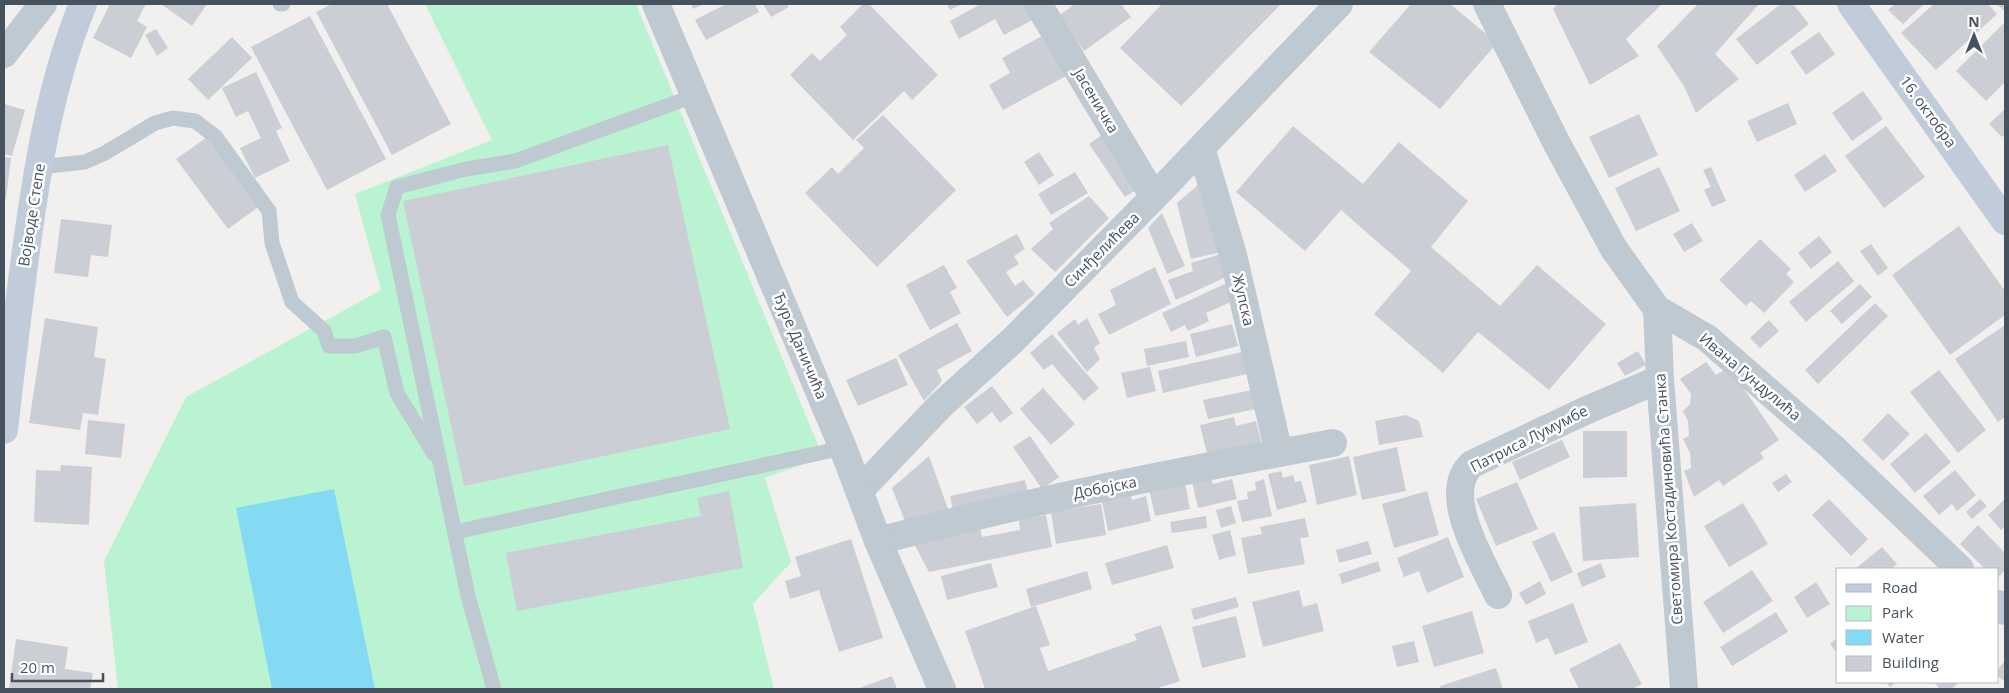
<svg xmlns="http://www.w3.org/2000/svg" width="2009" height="693" font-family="'Open Sans',sans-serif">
	<rect width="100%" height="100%" fill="#f2efef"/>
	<path fill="#baf3d1" d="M425 4H636L823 457 765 478 791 562 753 604 774 689H118L104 561 186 397 381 290 355 194 492 140Z"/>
	<path fill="#84daf3" d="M334 489 375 689H272L236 508Z"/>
	<path fill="#cbced4" d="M110 4H146L137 21 147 27 131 58 93 38Z
		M161 4H207L192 26Z
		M332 4H387L451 124 392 155 316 12Z
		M691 4H704L693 9Z
		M726 4H755L759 12 706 40 695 20Z
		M763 4H787L789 7 771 17Z
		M863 4H869L938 75 912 100 904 91 853 140 790 75 812 53 820 61 847 35 840 27Z
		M947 4H962L950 10Z
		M981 4H1030L1038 17 1004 35 995 19 959 39 950 21Z
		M1075 4H1121L1131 17 1084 51 1058 16Z
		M1162 4H1281L1181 106 1120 48Z
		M1411 4H1450L1497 43 1440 109 1369 52Z
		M1558 4H1662L1626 39 1639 56 1590 85 1553 9Z
		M1698 4H1759L1715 54 1739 79 1696 113 1684 86 1657 46Z
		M1781 4H1793L1809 24 1757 65 1736 39Z
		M1895 4H1924L1903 24 1888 10Z
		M1934 4H1988L1997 14 1936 70 1901 33Z
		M1997 4H2005V8L2003 10Z
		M310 16 386 159 327 190 251 47Z
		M2005 22V82L1986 101 1956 71Z
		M156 29 168 48 157 56 145 35Z
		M1819 32 1835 54 1806 75 1790 52Z
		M1044 35 1066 76 1003 110 989 85 1010 73 1002 58Z
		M232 37 252 58 208 100 188 79Z
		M256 72 282 128 276 131 290 161 255 178 240 148 261 138 248 111 236 117 222 88Z
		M1863 91 1883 119 1852 141 1832 113Z
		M1788 103 1797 124 1757 142 1747 121Z
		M4 104 25 110 12 156 4 154Z
		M2005 109V134L2002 137 1989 124Z
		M1639 114 1658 155 1609 178 1589 137Z
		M883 115 956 190 877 267 805 193 832 167 838 174 864 148 856 140Z
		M1293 126 1363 184 1399 142 1468 201 1431 247 1500 306 1537 265 1606 324 1549 390 1478 332 1443 373 1374 314 1411 271 1341 210 1305 251 1236 192Z
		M1886 126 1925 177 1884 208 1845 156Z
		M1106 132 1142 186 1125 197 1089 144Z
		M210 135 261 205 228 229 176 159Z
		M668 145 730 429 464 486 403 201Z
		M1039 152 1054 175 1039 185 1024 162Z
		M1825 154 1837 171 1805 192 1794 175Z
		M4 157 11 158 6 199H4Z
		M1659 167 1680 211 1636 231 1615 188Z
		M1711 167 1726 201 1712 207 1704 190 1711 187 1703 170Z
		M1075 172 1088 193 1051 215 1038 194Z
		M1199 184 1221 252 1191 259 1177 203Z
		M1089 196 1109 218 1055 272 1031 249 1053 229 1049 223Z
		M1162 213 1185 266 1167 274 1148 228Z
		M61 219 112 225 108 257 91 255 88 277 54 273Z
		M1692 223 1703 241 1684 252 1673 234Z
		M1959 226 2005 291V315L1950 355 1892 275Z
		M1017 234 1025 249 1014 256 1019 264 1006 272 1015 286 1023 280 1035 294 1007 317 966 261Z
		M1819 236 1832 252 1811 269 1798 253Z
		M1760 239 1791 269 1786 274 1794 282 1764 313 1751 301 1746 306 1719 280Z
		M1871 244 1888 268 1878 276 1860 251Z
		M1221 254 1226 277 1176 300 1168 280 1193 271 1191 263Z
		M1838 261 1854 281 1806 322 1789 302Z
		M944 265 957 288 950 292 961 313 930 330 906 285Z
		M1155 267 1171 304 1109 335 1098 314 1116 305 1110 290Z
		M1229 282 1231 302 1206 313 1209 321 1188 331 1185 325 1171 332 1162 313Z
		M1860 284 1872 297 1842 324 1830 311Z
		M1875 303 1888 316 1818 384 1805 370Z
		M45 318 98 327 94 357 106 359 98 415 83 413 80 430 29 423Z
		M1087 318 1100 343 1094 348 1100 359 1087 372 1057 333 1075 319 1078 325Z
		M1769 320 1779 331 1760 348 1750 338Z
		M957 323 972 351 937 370 942 381 924 401 898 355Z
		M1232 324 1238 346 1196 357 1190 334Z
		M2005 325V417L1998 422 1955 359Z
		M1052 334 1099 388 1084 401 1052 364 1044 370 1030 353Z
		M1186 341 1189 357 1147 366 1144 349Z
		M1638 351 1646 365 1625 376 1617 363Z
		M1242 352 1247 374 1163 393 1158 371Z
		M896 358 908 385 858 406 846 380Z
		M1706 362 1716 375 1729 367 1779 440 1760 453 1764 458 1723 486 1719 480 1694 497 1684 471 1691 468 1690 453 1683 439 1689 436 1688 421 1683 411 1690 404 1691 394 1680 379Z
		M1150 367 1156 391 1127 398 1121 373Z
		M1939 370 1986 430 1958 453 1910 392Z
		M992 386 1013 413 1000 423 992 412 977 424 964 407Z
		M1043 388 1075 424 1051 445 1020 409Z
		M1252 390 1256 409 1208 419 1203 400Z
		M1888 413 1910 434 1883 461 1862 440Z
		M1406 415 1419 421 1423 437 1379 445 1375 421Z
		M1234 417 1236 426 1256 421 1262 445 1208 458 1200 425Z
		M88 420 125 424 121 458 85 454Z
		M1583 431H1627V477L1583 478Z
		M1926 433 1951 462 1915 493 1890 464Z
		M1030 436 1059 477 1042 489 1013 447Z
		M1562 440 1570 457 1520 480 1512 462Z
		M1397 447 1406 491 1362 500 1353 457Z
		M929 456 948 509 906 524 892 488Z
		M1349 456 1357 495 1317 505 1309 465Z
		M61 465 92 467 89 525 34 522 36 470 60 471Z
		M1955 470 1976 495 1957 511 1952 504 1939 515 1923 496Z
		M1281 471 1283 478 1293 475 1295 482 1301 481 1307 502 1277 510 1268 474Z
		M1786 474 1792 482 1778 492 1772 483Z
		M1184 477 1190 509 1155 516 1148 484Z
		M1211 478 1213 484 1232 479 1237 499 1198 508 1192 482Z
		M1264 479 1272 516 1242 522 1237 501 1248 499 1247 492 1256 490 1255 482Z
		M1025 480 1028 493 953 510 950 496Z
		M1517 482 1538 529 1496 546 1476 499Z
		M1129 490 1132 500 1146 496 1151 521 1108 531 1101 496Z
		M729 491 743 568 517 611 506 553 701 516 697 498Z
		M1427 491 1439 535 1394 548 1382 504Z
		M1829 499 1868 539 1851 556 1812 515Z
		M1980 499 1987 506 1972 519 1966 512Z
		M2005 499V527L2001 530 1988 515Z
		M1070 502 1071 509 1101 504 1106 535 1056 544 1050 506Z
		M1636 503 1639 557 1583 561 1579 507Z
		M1743 503 1768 544 1729 567 1704 526Z
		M1231 506 1236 523 1221 528 1216 510Z
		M1046 515 1052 547 929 572 910 536 979 522 982 537 1020 530 1019 520Z
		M1206 516 1207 528 1172 533 1170 522Z
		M1305 518 1309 537 1300 538 1305 564 1248 574 1241 538 1262 534 1260 527Z
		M1978 525 2005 553V570L1998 578V569H1985L1960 544Z
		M1230 530 1236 555 1219 560 1212 535Z
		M1554 532 1573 572 1551 582 1532 542Z
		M1448 537 1464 577 1427 593 1419 571 1404 577 1397 558Z
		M851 539 883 638 839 652 819 590 790 599 785 581 801 576 795 557Z
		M1368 541 1372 554 1339 563 1336 550Z
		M1167 545 1174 568 1112 585 1105 563Z
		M1882 547 1897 564 1891 569H1855Z
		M1378 561 1381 571 1342 584 1339 574Z
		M991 563 998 587 947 600 941 576Z
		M1601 563 1606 577 1582 587 1577 573Z
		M1752 570 1773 601 1723 633 1703 602Z
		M1087 571 1092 589 1031 607 1026 589Z
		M1540 581 1546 594 1526 605 1519 593Z
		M1816 582 1830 604 1807 618 1794 597Z
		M1299 590 1303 607 1317 603 1324 631 1263 647 1252 602Z
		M1236 597 1239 607 1194 620 1191 609Z
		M1573 603 1588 642 1555 655 1548 638 1536 643 1528 621Z
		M1036 606 1050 645 1040 648 1048 671 1137 640 1134 634 1161 625 1180 681 1155 689H985L965 631Z
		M1472 611 1484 653 1434 667 1422 626Z
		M1776 612 1788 632 1732 666 1720 647Z
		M1236 616 1246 657 1202 668 1192 627Z
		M1838 637V654L1830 644Z
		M16 639 68 647 65 669 93 673 90 689H9Z
		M1414 641 1419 662 1397 667 1392 646Z
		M1620 643 1642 684 1632 689H1579L1569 669Z
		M2005 661V682L1998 676V669Z
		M1496 668 1503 689H1441L1440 686Z
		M892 676 897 689H857Z
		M1886 682H1897L1890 687Z
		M1934 682H1960L1951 689H1940Z"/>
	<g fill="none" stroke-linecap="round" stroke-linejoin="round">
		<path stroke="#bfc9d2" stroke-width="15" d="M280 4H283
			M39 167 85 162 105 153 155 123 173 118 195 121 216 137 269 211 272 243 292 302 324 331 329 346H355L384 337 397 393 434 454
			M455 532 843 448
			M494 689 468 596 388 215 397 187 466 169 515 161 694 96"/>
		<path stroke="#bfc9d2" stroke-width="28" d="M1038 4 1154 197
			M1487 4 1556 142 1614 249 1657 309 1707 338 1831 446 1960 569
			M4 54 43 4
			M1201 148 1233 255 1279 453
			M1657 309 1660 379 1684 689
			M859 491 941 405 1012 341 1154 197 1339 4
			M878 541C1028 501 1180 471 1333 443
			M1498 595C1483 563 1439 493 1472 464L1587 410 1660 379
			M1998 604 2005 611"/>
		<path stroke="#bfc9d2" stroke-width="28" d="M656 4 843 448 878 541 942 689"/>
		<path stroke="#c0ccda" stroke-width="28" d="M1851 4 2005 221
			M4 430C10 375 17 320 24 265 36 176 49 87 83 4"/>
	</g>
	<g text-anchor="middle" stroke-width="5" stroke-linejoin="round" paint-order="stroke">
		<g font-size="15" fill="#46525e" stroke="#fff">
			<text transform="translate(1096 101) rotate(59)" y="5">Јасеничка</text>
			<text transform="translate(1928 112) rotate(54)" y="5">16. октобра</text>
			<text transform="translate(32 215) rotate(-81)" y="5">Војводе Степе</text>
			<text transform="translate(1102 250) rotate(-45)" y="5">Синђелићева</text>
			<text transform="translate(1243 300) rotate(77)" y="5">Жупска</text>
			<text transform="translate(800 346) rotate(67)" y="5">Ђуре Даничића</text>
			<text transform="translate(1750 377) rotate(40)" y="5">Ивана Гундулића</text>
			<text transform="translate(1529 439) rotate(-27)" y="5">Патриса Лумумбе</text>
			<text transform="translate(1105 488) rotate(-11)" y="5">Добојска</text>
			<text transform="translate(1669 499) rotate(-94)" y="5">Светомира Костадиновића Станка</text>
		</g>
	</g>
	<rect width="2009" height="693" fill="none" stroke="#46525e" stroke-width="10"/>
	<rect x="1836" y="568" width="162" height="115" fill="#ffffff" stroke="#b5babf"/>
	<rect x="1846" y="584" width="25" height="8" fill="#c0ccda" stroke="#b5babf"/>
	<text x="1882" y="593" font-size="15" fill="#46525e">Road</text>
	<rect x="1846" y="606" width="25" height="15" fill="#baf3d1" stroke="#b5babf"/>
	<text x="1882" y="618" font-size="15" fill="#46525e">Park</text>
	<rect x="1846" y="630" width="25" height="15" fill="#84daf3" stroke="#b5babf"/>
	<text x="1882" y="643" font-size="15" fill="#46525e">Water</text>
	<rect x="1846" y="656" width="25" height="15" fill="#cbced4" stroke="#b5babf"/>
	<text x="1882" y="668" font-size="15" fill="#46525e">Building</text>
	<g transform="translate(1974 35)" stroke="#ffffff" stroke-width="4" paint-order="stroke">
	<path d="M0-4L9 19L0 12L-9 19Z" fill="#46525e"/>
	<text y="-8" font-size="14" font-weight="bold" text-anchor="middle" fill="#46525e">N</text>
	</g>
	<path d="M12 673v8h91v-8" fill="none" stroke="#46525e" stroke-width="2.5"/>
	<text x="20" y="673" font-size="15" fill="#46525e" stroke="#ffffff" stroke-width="4" paint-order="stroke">20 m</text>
</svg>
